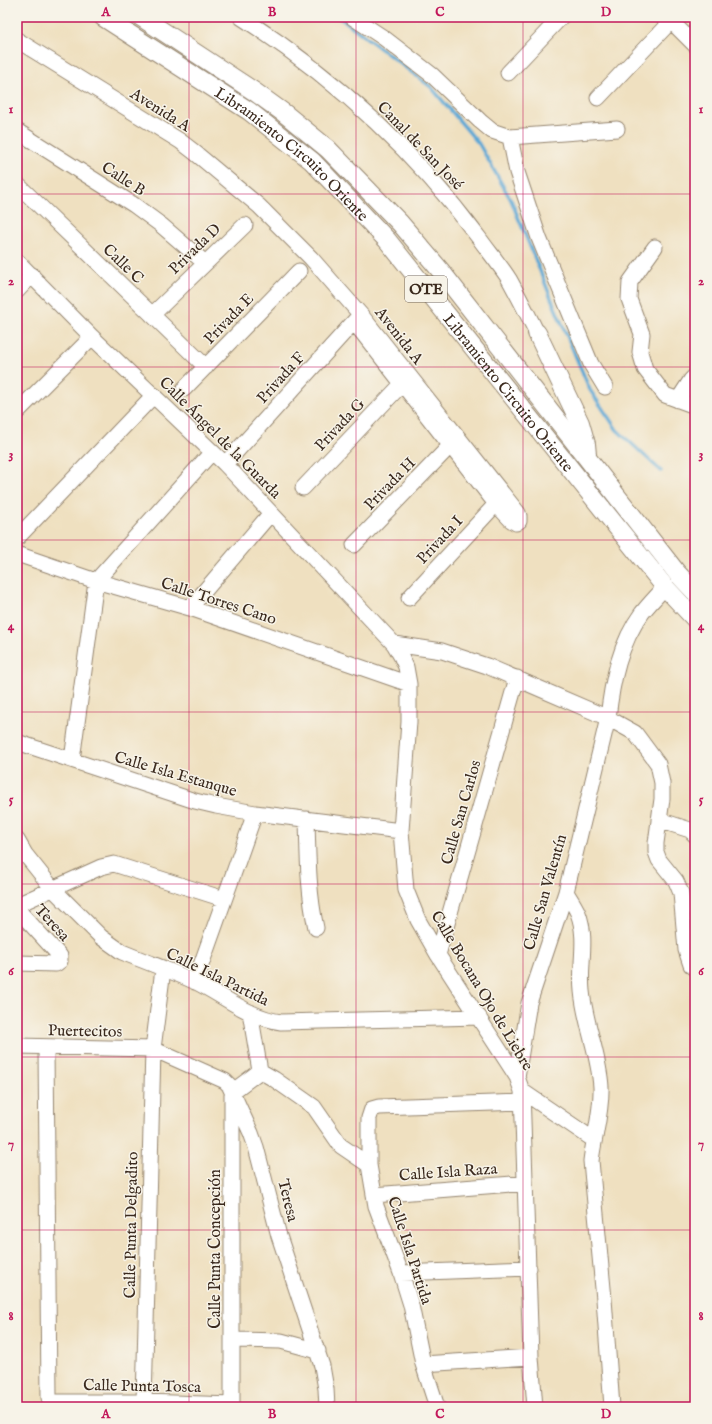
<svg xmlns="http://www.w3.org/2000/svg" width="712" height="1424" font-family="'IM FELL English',serif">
	<rect width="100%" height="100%" fill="#f7f3e8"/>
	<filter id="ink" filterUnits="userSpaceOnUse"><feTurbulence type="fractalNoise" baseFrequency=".025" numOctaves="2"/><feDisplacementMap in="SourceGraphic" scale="8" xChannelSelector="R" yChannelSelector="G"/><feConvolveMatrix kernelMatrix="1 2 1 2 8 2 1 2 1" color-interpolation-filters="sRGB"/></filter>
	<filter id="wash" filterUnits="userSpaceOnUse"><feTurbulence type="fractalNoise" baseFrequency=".012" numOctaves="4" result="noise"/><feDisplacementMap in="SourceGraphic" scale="16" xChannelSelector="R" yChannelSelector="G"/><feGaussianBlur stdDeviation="0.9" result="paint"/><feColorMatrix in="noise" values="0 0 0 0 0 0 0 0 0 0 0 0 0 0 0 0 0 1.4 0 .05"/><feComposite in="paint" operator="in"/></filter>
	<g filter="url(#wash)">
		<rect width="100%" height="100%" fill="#efe0c0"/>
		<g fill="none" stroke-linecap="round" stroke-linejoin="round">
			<path stroke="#5da8d5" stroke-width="3.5" d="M337 17 346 22 431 87 479 144 511 200 556 310 590 390 617 430 661 471"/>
		</g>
	</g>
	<g filter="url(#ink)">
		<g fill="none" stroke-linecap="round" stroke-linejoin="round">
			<g stroke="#95856f" stroke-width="17">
				<path id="minor" d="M241 17C334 77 413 149 479 238 489 252 500 265 509 279 519 297 528 315 537 333
					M352 17 384 38 432 75 480 121 492 131 510 137 517 172 539 238 591 364 605 387
					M667 17 695 45
					M17 40 180 141 193 151 259 206 311 258 361 315 518 513 519 516V521L516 523 511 520 496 504 354 322
					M508 73 561 17
					M598 98 671 21
					M17 131 134 205 161 225 205 263
					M510 137 617 129
					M17 184 206 367
					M655 247 630 282 629 299 642 334 640 352 645 369 665 395 695 406
					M17 261 92 337 225 464 394 644 401 656 406 667 409 684V722L401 831 406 890 418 920 438 955 517 1077 522 1091 531 1357 535 1407
					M17 291 32 275
					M152 315 245 225
					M184 389 299 271
					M678 400 691 380 695 376
					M17 412 92 337
					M225 464 360 315
					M303 488 402 384
					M17 538 154 395
					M354 545 450 446
					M17 554 96 581 190 608 409 684
					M409 598 496 504
					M190 608 271 513
					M394 644 442 651 487 666 608 718 635 733 658 764 662 783V799L656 843V852L659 860 676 881 681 893 686 950 691 965 695 968
					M17 742 195 801 216 806 255 813 401 831
					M72 760 96 581 212 452
					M307 819C308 856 308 892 316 928
					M659 820 690 830 695 835
					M17 840 25 854 53 889 101 937 122 952C146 962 172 971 196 982 224 996 250 1018 281 1022L479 1017
					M566 892C570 899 575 906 578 913 588 939 579 965 582 991 585 1024 599 1054 601 1087 602 1112 594 1136 591 1161L604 1299 612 1407
					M17 905 101 867 114 864 224 899
					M17 909 60 956V961L56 964 17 963
					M438 955 517 678
					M195 982 255 813
					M250 1012 260 1071
					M17 1046 153 1049 225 1081 229 1085 251 1133 256 1147 279 1236 322 1366 326 1389 327 1407
					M46 1047 49 1398 52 1401 56 1402H144L232 1405
					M260 1071 274 1079 314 1107 341 1146 369 1165
					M517 1077 529 1003 566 892 608 718C612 681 620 643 642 613 649 604 657 596 665 587
					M522 1091 594 1140
					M374 1195 525 1183
					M401 1273 529 1268
					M232 1340 281 1341 318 1351
					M423 1364 531 1357
					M144 1402 153 1049 163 969
					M232 1407V1092L260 1071
					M437 1407 423 1364 411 1305 401 1273 376 1206 369 1165V1118L372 1109 379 1107 523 1102"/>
			</g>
			<g stroke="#95856f" stroke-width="20">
				<g id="major">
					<path id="s1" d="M103 17 249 111 312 161 387 240 665 587 695 619"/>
					<path d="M141 17 255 92 284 113 328 149 400 223 440 270 677 573 695 592"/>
					<path d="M537 333 580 423 586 444 587 455"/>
				</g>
			</g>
			<use href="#minor" stroke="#fff" stroke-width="15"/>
			<use href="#major" stroke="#fff" stroke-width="18"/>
		</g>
	</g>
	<path fill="none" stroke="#c2185b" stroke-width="1" stroke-opacity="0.55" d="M189 17V1407M356 17V1407M523 17V1407M17 194H695M17 367H695M17 540H695M17 712H695M17 884H695M17 1057H695M17 1230H695"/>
	<g text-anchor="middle" stroke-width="3" stroke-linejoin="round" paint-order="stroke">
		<rect fill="#f7f3e8" stroke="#73665b" stroke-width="1" x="405" y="276" width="42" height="26" rx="3"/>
		<g font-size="15" font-weight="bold" fill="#3b2a1e">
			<text x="426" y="294">OTE</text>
		</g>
		<g font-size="16" fill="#3b2a1e" stroke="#f7f3e8">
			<text transform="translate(161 109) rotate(32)" y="6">Avenida A</text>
			<text transform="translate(421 145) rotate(46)" y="6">Canal de San José</text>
			<text dy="6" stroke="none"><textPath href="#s1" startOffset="234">Libramiento Circuito Oriente</textPath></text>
			<text transform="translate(124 178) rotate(33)" y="6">Calle B</text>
			<text transform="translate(194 248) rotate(-44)" y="6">Privada D</text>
			<text transform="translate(124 263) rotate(44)" y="6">Calle C</text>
			<text transform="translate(228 318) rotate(-46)" y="6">Privada E</text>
			<text transform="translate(400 335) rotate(52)" y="6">Avenida A</text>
			<text transform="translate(280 377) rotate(-48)" y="6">Privada F</text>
			<text dy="6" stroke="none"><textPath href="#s1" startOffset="558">Libramiento Circuito Oriente</textPath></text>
			<text transform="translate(339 424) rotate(-47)" y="6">Privada G</text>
			<text transform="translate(221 437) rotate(45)" y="6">Calle Ángel de la Guarda</text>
			<text transform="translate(389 483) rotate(-46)" y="6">Privada H</text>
			<text transform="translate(439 539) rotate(-47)" y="6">Privada I</text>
			<text transform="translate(219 600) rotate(18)" y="6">Calle Torres Cano</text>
			<text transform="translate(176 773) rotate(16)" y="6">Calle Isla Estanque</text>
			<text transform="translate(460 812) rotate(-74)" y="6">Calle San Carlos</text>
			<text transform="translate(544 892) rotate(-74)" y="6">Calle San Valentín</text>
			<text transform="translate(53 922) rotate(48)" y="6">Teresa</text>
			<text transform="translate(218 976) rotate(26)" y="6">Calle Isla Partida</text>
			<text transform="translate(483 990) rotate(59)" y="6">Calle Bocana Ojo de Liebre</text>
			<text transform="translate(85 1030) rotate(1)" y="6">Puertecitos</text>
			<text transform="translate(448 1171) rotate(-4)" y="6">Calle Isla Raza</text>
			<text transform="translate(289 1200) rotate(76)" y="6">Teresa</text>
			<text transform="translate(130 1225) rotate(-89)" y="6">Calle Punta Delgadito</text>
			<text transform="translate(214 1249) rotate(-90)" y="6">Calle Punta Concepción</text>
			<text transform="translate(411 1250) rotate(72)" y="6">Calle Isla Partida</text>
			<text transform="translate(142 1385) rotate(1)" y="6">Calle Punta Tosca</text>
		</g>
	</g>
	<rect width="712" height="1424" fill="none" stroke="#f7f3e8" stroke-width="44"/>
	<rect x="22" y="22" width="668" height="1380" fill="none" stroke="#c2185b" stroke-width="1.5"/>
	<g font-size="13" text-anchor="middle" font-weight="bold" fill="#c2185b">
		<text x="106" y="16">A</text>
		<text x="272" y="16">B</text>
		<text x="440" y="16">C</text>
		<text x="606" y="16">D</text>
		<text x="11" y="113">1</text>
		<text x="701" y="113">1</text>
		<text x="11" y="285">2</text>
		<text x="701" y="285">2</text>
		<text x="11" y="458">3</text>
		<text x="701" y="458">3</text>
		<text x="11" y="630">4</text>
		<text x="701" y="630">4</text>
		<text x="11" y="803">5</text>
		<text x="701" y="803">5</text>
		<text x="11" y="975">6</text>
		<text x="701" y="975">6</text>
		<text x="11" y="1148">7</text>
		<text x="701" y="1148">7</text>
		<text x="11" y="1320">8</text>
		<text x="701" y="1320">8</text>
		<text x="106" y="1418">A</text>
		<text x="272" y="1418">B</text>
		<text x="440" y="1418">C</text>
		<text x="606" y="1418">D</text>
	</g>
</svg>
